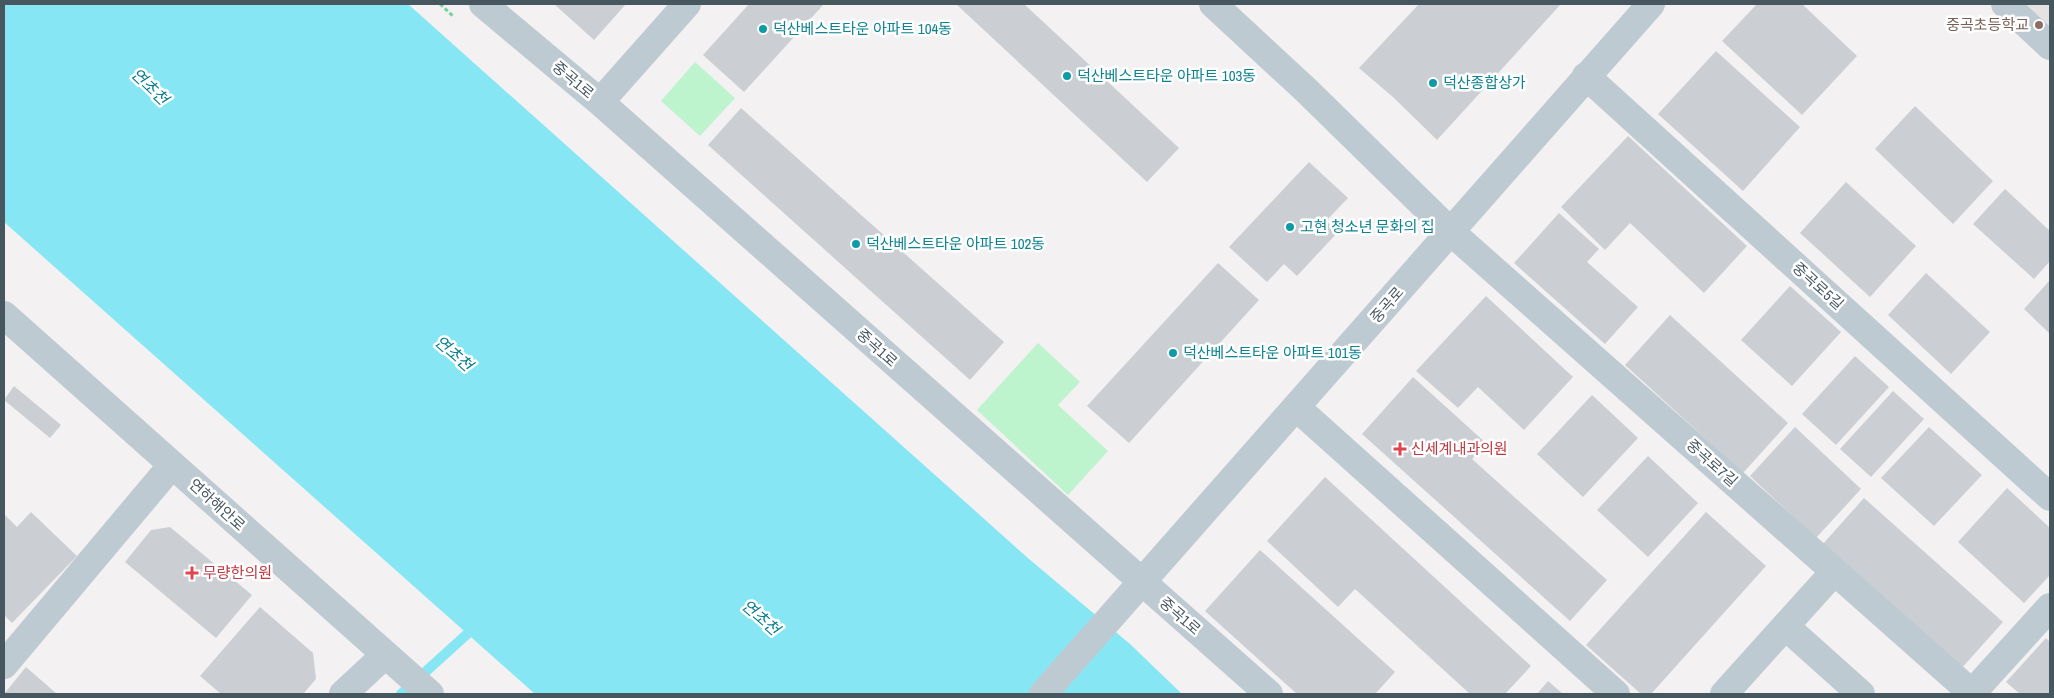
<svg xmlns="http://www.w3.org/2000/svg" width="2054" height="698" font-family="'Archivo Narrow','Noto Sans KR',sans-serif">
	<rect width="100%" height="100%" fill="#f3f1f1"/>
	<path fill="#e4e2e3" d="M2005 4H2050V46Z"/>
	<path fill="#bdf3cd" d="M695 62 735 98 700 136 661 101Z
		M1038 343 1080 382 1058 405 1108 451 1068 495 977 410Z"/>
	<path fill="#87e6f3" d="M4 4H408L1029 559 1130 644 1182 694H535L4 222Z"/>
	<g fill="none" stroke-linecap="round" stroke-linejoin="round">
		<path stroke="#87e6f3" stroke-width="10" d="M401 694 476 626"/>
	</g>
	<path fill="#cbcfd4" d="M554 4H626L594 40Z
		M749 4H824L744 92 703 55Z
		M956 4H1024L1179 148 1147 182Z
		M1419 4H1561L1437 140 1394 98 1359 68Z
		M1757 4H1802L1857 56 1802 115 1722 41Z
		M1716 51 1800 127 1743 191 1658 114Z
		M1915 106 1993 181 1953 224 1875 149Z
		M741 108 1004 342 970 380 708 145Z
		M1628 136 1747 246 1704 293 1630 223 1605 250 1561 207Z
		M1309 162 1348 198 1326 221 1338 232 1297 276 1284 264 1267 282 1229 247Z
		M1846 182 1916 246 1870 297 1800 233Z
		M2005 189 2050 231V261L2034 279 1973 224Z
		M1559 213 1599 249 1587 262 1638 307 1605 344 1514 263Z
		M1218 263 1259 300 1129 443 1087 406Z
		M1926 273 1990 332 1951 374 1888 315Z
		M2050 280V334L2024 309Z
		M1790 286 1841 332 1792 386 1741 340Z
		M1486 296 1573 377 1524 430 1478 387 1458 408 1416 371Z
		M1670 315 1788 423 1743 473 1625 365Z
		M1855 356 1889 387 1836 445 1802 414Z
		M1413 377 1487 444 1472 459 1607 580 1570 621 1362 434Z
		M14 386 61 425 50 438 4 400Z
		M1893 391 1924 419 1871 477 1840 449Z
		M1592 395 1638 438 1583 497 1537 454Z
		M1795 427 1861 489 1816 538 1750 476Z
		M1929 427 1982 475 1934 526 1881 478Z
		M1648 456 1698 503 1648 557 1597 510Z
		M1325 477 1531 666 1505 694H1470L1355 589 1338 607 1267 541Z
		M2007 488 2050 528V575L2024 603 1958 542Z
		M1864 498 2003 622 1960 670 1822 545Z
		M31 512 77 556 12 623 4 615V514L17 527Z
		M1706 512 1766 566 1651 694H1641L1586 645Z
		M170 527 252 595 216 638 125 562 151 530Z
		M1260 550 1395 672 1375 694H1297L1205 611Z
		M260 607 313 653 316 679 303 694H221L200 676Z
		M2046 638 2050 642V694H2020L2006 682Z
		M26 667 57 694H4Z
		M1548 681 1563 694H1537Z"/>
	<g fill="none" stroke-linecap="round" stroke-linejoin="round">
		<path stroke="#72d49b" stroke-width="3" stroke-dasharray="4 2.5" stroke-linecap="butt" d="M440 4 453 16"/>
		<path stroke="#becad1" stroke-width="28" d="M483 4 600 102 1269 694
			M1213 4 1306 90 1451 232 1973 694
			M2005 4 2050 46
			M1586 76 2050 497
			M600 102 687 4
			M4 315 430 694
			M1297 408 1616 694
			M1785 626 1861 694
			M4 665 172 465
			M1972 693 2050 607
			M343 694 385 655
			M1043 694 1651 4
			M1724 694 1834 572"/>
	</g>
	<circle fill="#8d6e63" stroke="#fff" stroke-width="2" cx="2039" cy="25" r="5"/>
	<g fill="#0f9aa8" stroke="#fff" stroke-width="2">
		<circle cx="763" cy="29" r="5"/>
		<circle cx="1067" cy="76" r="5"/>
		<circle cx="1433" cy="83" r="5"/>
		<circle cx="1290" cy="227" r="5"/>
		<circle cx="856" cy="244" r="5"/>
		<circle cx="1173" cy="353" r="5"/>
	</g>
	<g fill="#e0444e" stroke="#fff" stroke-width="2">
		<path d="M1397.5 441.5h5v5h5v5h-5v5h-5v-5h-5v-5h5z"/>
		<path d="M189.5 565.5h5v5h5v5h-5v5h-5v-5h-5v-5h5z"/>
	</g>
	<g text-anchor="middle" stroke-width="5" stroke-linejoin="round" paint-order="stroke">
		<g font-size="15" fill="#785e54" stroke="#fff" text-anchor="end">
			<text x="2029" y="30">중곡초등학교</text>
		</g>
		<g font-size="15" fill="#0d838f" stroke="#fff" text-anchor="start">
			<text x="773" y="34">덕산베스트타운 아파트 104동</text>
			<text x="1077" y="81">덕산베스트타운 아파트 103동</text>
			<text x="1443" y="88">덕산종합상가</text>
			<text x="1300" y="232">고현 청소년 문화의 집</text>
			<text x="866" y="249">덕산베스트타운 아파트 102동</text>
			<text x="1183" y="358">덕산베스트타운 아파트 101동</text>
		</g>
		<g font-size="15" fill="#475760" stroke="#fff">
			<text transform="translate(573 80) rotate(40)" y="5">중곡1로</text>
			<text transform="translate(1818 286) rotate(42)" y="5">중곡로5길</text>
			<text transform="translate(1387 305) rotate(-49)" y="5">중곡로</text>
			<text transform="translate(877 348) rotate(42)" y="5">중곡1로</text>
			<text transform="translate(1712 463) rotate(42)" y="5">중곡로7길</text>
			<text transform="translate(217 505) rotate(42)" y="5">연하해안로</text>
			<text transform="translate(1180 616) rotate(41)" y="5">중곡1로</text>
		</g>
		<g font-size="15" fill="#be3a42" stroke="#fff" text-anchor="start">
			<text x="1411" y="454">신세계내과의원</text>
			<text x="203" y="578">무량한의원</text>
		</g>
		<g font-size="16" font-style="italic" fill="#067e8e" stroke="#fff">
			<text transform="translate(150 86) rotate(44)" y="6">연초천</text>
			<text transform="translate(454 353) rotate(41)" y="6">연초천</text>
			<text transform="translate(761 617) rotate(41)" y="6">연초천</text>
		</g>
	</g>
	<rect width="2054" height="698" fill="none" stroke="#475760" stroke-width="10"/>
</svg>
